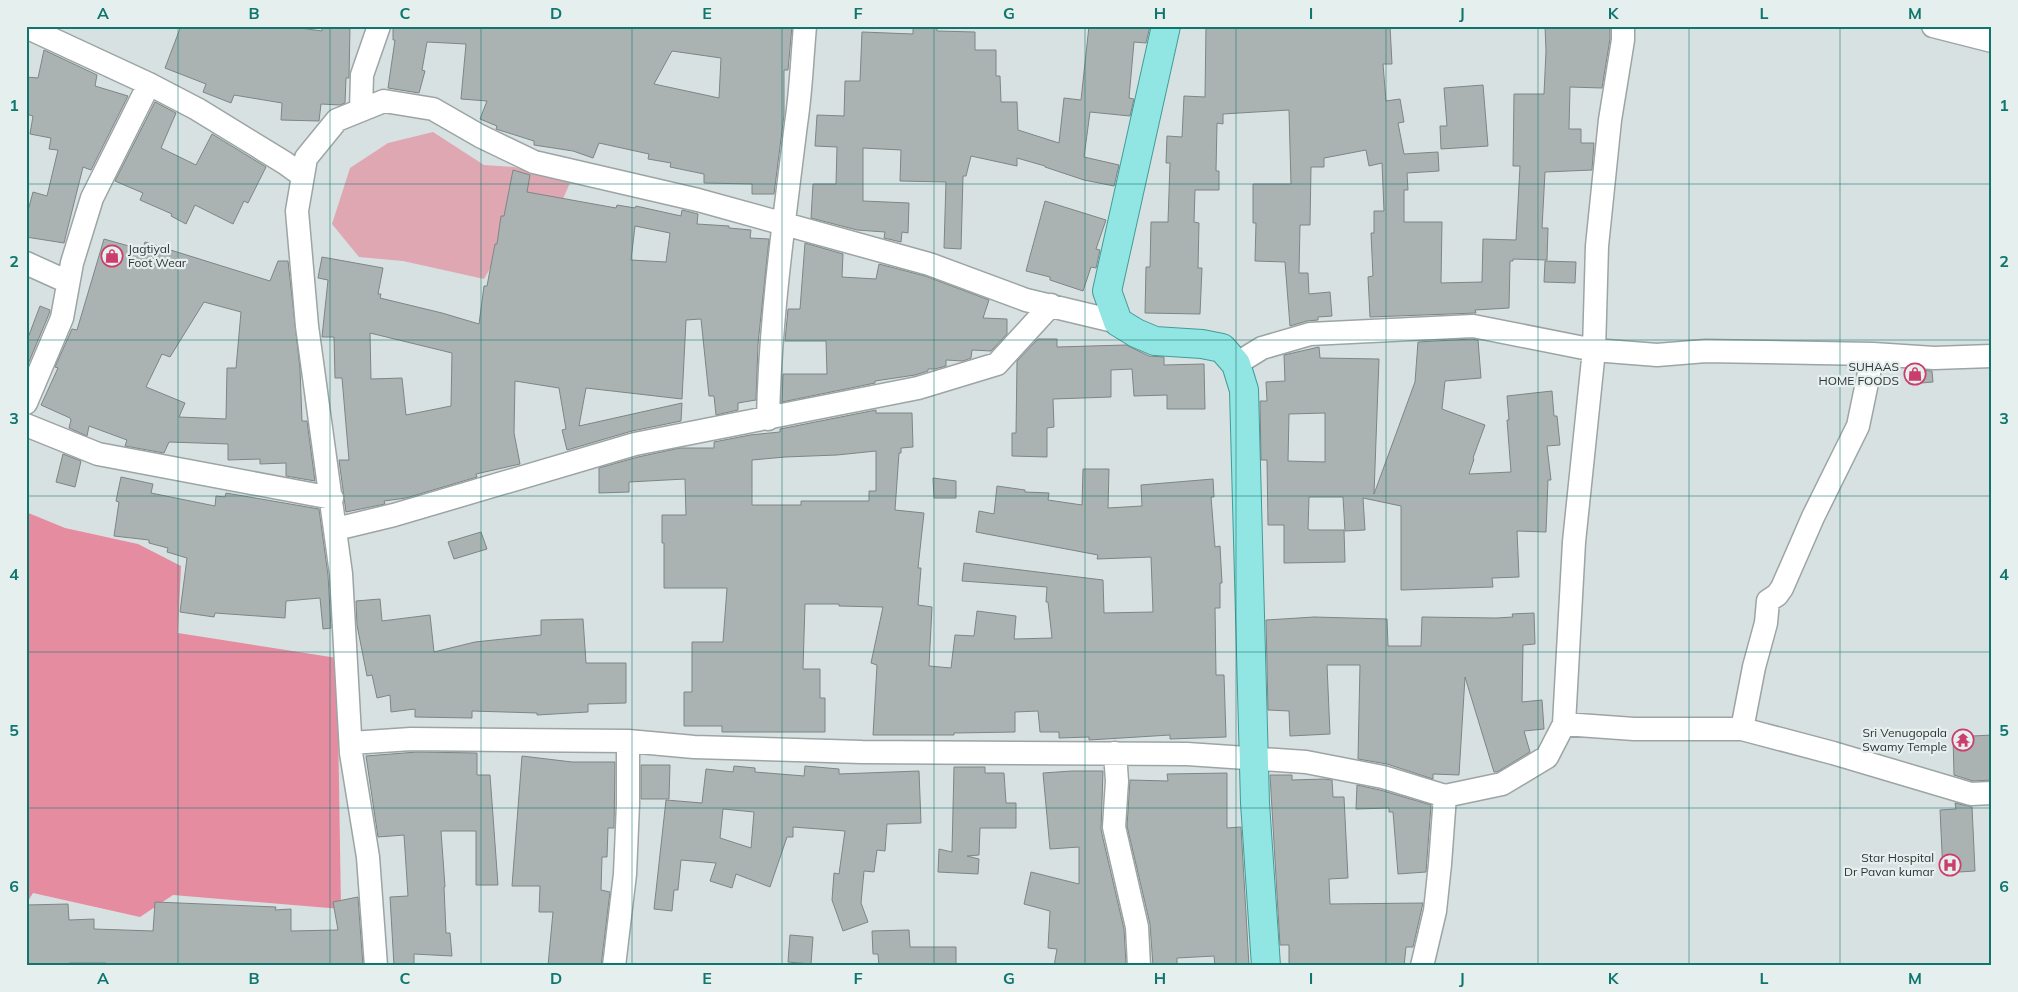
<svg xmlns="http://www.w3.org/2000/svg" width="2018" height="992" font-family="Mulish,sans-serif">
	<rect width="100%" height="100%" fill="#d8e1e1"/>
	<path fill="#dfa7b2" d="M433 132 484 165 514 167 570 183 558 210 518 220 484 279 403 261 359 257 332 224 350 168 388 143Z"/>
	<path fill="#e58ca0" d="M26 512 65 528 138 544 181 566 178 633 337 658 341 909 173 895 140 917 33 893 26 904Z"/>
	<path fill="#aab3b2" stroke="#7d8685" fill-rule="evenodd" d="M181 26H285L322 31V26H350L349 78H346L345 103 340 105 321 104 319 121 281 120 282 103 234 95 231 103 203 92 206 84 165 68Z
		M393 26H792L788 70H784V115L774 194H752V184L704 183V174L670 167 671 163 648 159 649 154 599 143 593 158 573 151 534 145V141L496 129 497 126 480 119 487 101 461 99 466 44 427 42 422 70 425 71 419 93 388 88 395 40H393ZM672 51 721 58 719 98 654 84Z
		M913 26H937V31L975 32V50H996V76H1000L1001 102H1017L1018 130 1059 143 1064 98 1081 100 1089 26H1150L1146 43 1134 42 1129 98 1134 99 1130 116 1090 112 1084 157 1119 165 1114 186 1084 180 1045 167V166L1017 158V166L971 156 966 176H963L961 249 944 248 946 182 900 181 901 150 863 148V201L909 203 908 233 902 232 901 242 884 238 885 232 857 230 811 218 813 184H836L837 147 815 146 817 115 844 116 845 81H860L862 32 913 34Z
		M1206 26H1390L1392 64H1383L1386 101 1400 99 1404 122 1398 123 1404 154 1438 152 1439 171 1407 173 1408 190H1404V222H1442L1441 283 1482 282 1483 239 1516 240 1520 166H1513L1514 94H1544L1546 51 1545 26H1610V39L1602 88 1570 87 1569 129H1581V143H1594L1592 170 1545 172 1542 228H1548L1547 260 1513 259V261H1510L1509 308 1475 310 1476 313 1370 317 1368 277 1373 276 1371 233H1374V211H1384L1382 163 1369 166 1366 150 1324 158V167H1311L1310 225H1300L1299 273H1308L1309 294 1330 292 1332 316 1318 317V320L1307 321 1290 326 1285 262 1255 261 1256 223H1253V184H1291L1289 110 1223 114V124L1217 123 1216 171H1219V190H1195L1194 222 1199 223 1198 268H1202L1200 314 1145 313 1146 267H1150L1151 222H1168L1170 163H1166L1167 136 1182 137 1184 96 1205 97Z
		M44 50 97 75 95 86 128 96 91 170 83 167 64 243 26 237V218L33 192 47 196 58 150 49 149 51 138 30 134 33 116 26 114V77L38 78Z
		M1483 85 1488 146 1441 149 1440 126H1447L1444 88Z
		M155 102 176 113 161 148 196 165 212 134 266 167 248 203 244 201 233 224 195 205 186 224 171 216 172 214 140 200 143 193 115 181Z
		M513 170 530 175 527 192 616 208 617 205 635 208 636 206 681 216 682 210 698 214 697 224 729 226V228L751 230 750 238 769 239 758 344 756 400 738 403V410L716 415 714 396H709L701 319 686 320 682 399 586 388 579 426 682 403 681 421 632 431 567 450 562 430 566 429 559 388 515 381 514 433 520 464 476 474 477 477 406 498 384 501 385 504 346 512 339 460H349L342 378H335L334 337H322L328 280 318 278 322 257 383 268 378 294H381L380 298 442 313 479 324 484 286H487L495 244H497L501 216H504ZM635 226 670 233 666 262 631 260ZM370 333 452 353 451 406 406 415 402 378 371 379Z
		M1045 201 1106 220 1096 249 1100 250 1096 268 1091 267 1083 291 1050 280V277L1026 271Z
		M104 239 143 250 145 242 270 281 278 261H288L300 369 302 421H307L315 481 286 476V463L260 464V459L228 460V444L169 442 164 453 125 446 127 440 89 426 87 436 69 428 71 420 70 418 41 405 58 368 55 367 72 329 77 330ZM204 302 241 312 236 368H227L226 419 179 417 185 403 146 387 162 354 170 357Z
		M805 243 843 254 842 277 876 279 879 264 925 276 989 300 983 318 1007 319V334L991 351 972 350 971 358 963 361 946 360V366L935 369H928V371L915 375 875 381V383L782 402 783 374H827L826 341H785L788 309H800Z
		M1545 261 1576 262 1575 283 1544 282Z
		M40 306 50 310 49 314 28 364H26V343Z
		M1038 339H1057V347L1126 345 1149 356 1164 357V365L1204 364 1205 409H1167V395L1134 396 1132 369 1111 370V397L1053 399 1054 427 1047 428V457L1012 456V433H1016L1017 361Z
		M1472 339 1478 340 1481 378 1445 381 1442 409 1485 425 1473 458 1474 459 1469 474 1511 472 1507 420H1509L1507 396 1552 391 1554 416H1557L1560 445 1547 446 1551 480H1548L1546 532 1517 531 1519 577 1492 578 1493 587 1401 590V506L1363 498 1365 530 1345 531 1343 497H1309L1308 529 1310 530H1344L1345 562 1284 563V525H1268L1267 460H1261L1260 401H1267L1266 382 1285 381 1284 355 1319 347 1320 358 1379 359 1374 494 1415 382 1418 342ZM1325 413V462L1288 461 1289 414Z
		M1908 369 1932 371 1933 382 1909 384Z
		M876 410V413H912L913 447 901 448V453H899L895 510 924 513 918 568H921L918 605 932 607 929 666 951 668 955 635 974 636 977 611 1016 616 1014 639 1052 638 1048 602H1046L1047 587 962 581 964 563 1103 580 1104 613 1153 612 1151 557 1097 559 1098 555 976 532 979 511 994 514 997 486 1025 490V492L1049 493 1048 500 1082 505 1083 469H1109L1108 508 1142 506 1141 485 1213 479 1214 497H1211L1215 547 1220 546 1222 583H1220V608H1215L1216 675H1224L1226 737 1170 739V735L1089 740V737L1059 738V732H1040L1038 711 1015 712V732L954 733V735H873L877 665 871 663 883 607 839 606V604H805L803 669H820V698H825V732H722V726H684V692H692V642H723L727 588H664V543H662V515H686L685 479 629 482V492L599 493V468L638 457 680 448H714V442L750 435 780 432V429ZM876 451V491H869V501H801V505H752V460L785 457 837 455Z
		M63 454 81 461 75 487 56 482Z
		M121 477 153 484 151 493 215 506 216 496 225 497 226 493 319 509 328 575 331 628 323 629 320 598 286 601 285 618 215 613 214 617 180 612 187 558 167 552 168 548 149 543V540L114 536 119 502 116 501Z
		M933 478 956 481V498H934Z
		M481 532 487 549 454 559 448 542Z
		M380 599 382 621 430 615 434 652 475 642 541 635V620L583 619 586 663H626V703L588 704V712L537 715V713L472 711V718L415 717V709L391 712 390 695 377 698 372 675 367 676 357 625 356 601Z
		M1534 613 1535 644 1523 645 1522 702 1542 700 1544 729 1524 731 1530 752 1497 772H1494L1465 677 1459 775 1433 774V779L1387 764 1358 759 1360 665H1327L1330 734 1290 736 1289 711 1268 710 1266 620 1314 617 1387 619 1388 646H1421L1422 617 1496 618 1513 617 1512 614Z
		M1992 735V780L1973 781 1954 775 1953 737Z
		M417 752 477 753V775H490L498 885H476V831H441L445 887H444L446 933H450L452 956 414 954V966H394L390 897 408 896 404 835 378 837 366 756Z
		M522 756 572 762H615L614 828H608L607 857H602L601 890 610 892 601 966H548L553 912H539L540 886H512Z
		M641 765H670L669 799H641Z
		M734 766 755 768V772L804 776 805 766 839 769V774L919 771 921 823 887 824 885 851 877 850 874 872 864 871 861 903 868 922 843 931 832 900 834 873 839 874 845 831 793 827V837H787L770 887 736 874 732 888 710 881 716 863 681 860 678 890H674L672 911 654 909 666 800 702 803 706 769 733 772ZM723 809 754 812 751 848 720 838Z
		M954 767H985V773H1004L1006 803H1016V828H980L979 855 967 856 979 859 978 874 938 872 939 849 952 852Z
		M1072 771H1103L1101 830 1124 929 1126 964 1054 966 1057 949 1048 948 1050 911 1024 904 1031 872 1079 884V847L1050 849 1043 773Z
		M1227 773V828L1241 827 1249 966H1215L1214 956 1177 958V966H1153L1150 924 1127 826 1130 780 1168 781 1167 774Z
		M1270 775H1292V780L1324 779 1332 780 1333 797H1344L1348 878 1329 879 1330 904 1423 903 1413 947H1406L1404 966H1289V945H1280Z
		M1357 785 1380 790 1431 805 1426 872 1398 874 1393 812H1389V808L1356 809Z
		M1955 803 1972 807 1975 871 1943 873 1940 810 1956 809Z
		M358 897 363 966H106V963H69L70 966H26V905L68 904 69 920 94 919V929L153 931 155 902 276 907 275 910 291 909V931L338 930 333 902Z
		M909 930 910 947H956V966H879L878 954H873L872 931Z
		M790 935 813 937 811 964 788 962Z"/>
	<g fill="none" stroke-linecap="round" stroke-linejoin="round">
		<g stroke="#9ca5a4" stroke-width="25">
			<path id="minor" d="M1933 26 1992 41
				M26 27 149 84 197 109 285 163 303 176
				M361 110 362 75 379 26
				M26 263 68 282
				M1236 364 1262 348 1310 334 1473 326 1594 350 1657 355 1706 351 1873 354 1934 358 1992 356
				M26 403 62 318 72 263 92 198 149 84
				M768 419C770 320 784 222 796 124 801 92 802 59 805 26
				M26 425 98 454 332 498
				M336 529 394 515 635 444 918 388 997 364 1051 305
				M1564 724 1574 542 1594 350 1597 246 1610 120 1623 40V26
				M1742 729 1754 667 1766 623 1768 601 1777 595 1782 588 1813 517 1858 426 1873 354
				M351 743 411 739 628 741 694 747 862 752 1187 754 1306 762 1383 777 1445 796 1440 864 1435 911 1422 966
				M1115 753 1117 781 1114 827 1137 927 1139 966
				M1445 796 1502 784 1547 757 1564 724 1634 729H1742L1833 753 1971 794 1992 793
				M376 966 368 857 351 753 341 574 307 326 297 211 306 158 337 120 384 101 433 109 480 136 534 162 698 200 929 264 1026 300 1118 322
				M614 966 625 874 628 804V741"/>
		</g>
		<g stroke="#409c99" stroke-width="30">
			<path id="major" d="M1166 26 1107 291 1118 322 1136 333 1155 341 1202 344 1222 348 1236 364 1244 390 1255 803 1266 966"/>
		</g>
		<use href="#minor" stroke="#fff" stroke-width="22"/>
		<use href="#major" stroke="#91e5e3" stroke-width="28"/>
	</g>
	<path fill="none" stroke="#0f766e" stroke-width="1" stroke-opacity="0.55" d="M178 26V966M330 26V966M481 26V966M632 26V966M782 26V966M934 26V966M1085 26V966M1236 26V966M1386 26V966M1538 26V966M1689 26V966M1840 26V966M26 184H1992M26 340H1992M26 496H1992M26 652H1992M26 808H1992"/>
	<defs>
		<g id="shop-ring" transform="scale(1.125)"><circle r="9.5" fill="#e5efee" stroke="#cb3e6b" stroke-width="1.5"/><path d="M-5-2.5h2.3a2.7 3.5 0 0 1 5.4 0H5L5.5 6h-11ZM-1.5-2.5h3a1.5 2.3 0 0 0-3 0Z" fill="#cb3e6b"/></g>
		<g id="temple-ring" transform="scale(1.125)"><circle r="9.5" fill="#e5efee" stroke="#cb3e6b" stroke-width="1.5"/><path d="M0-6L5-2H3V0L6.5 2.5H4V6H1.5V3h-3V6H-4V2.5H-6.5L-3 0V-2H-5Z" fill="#cb3e6b"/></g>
		<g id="hospital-ring" transform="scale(1.125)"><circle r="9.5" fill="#e5efee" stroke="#cb3e6b" stroke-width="1.5"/><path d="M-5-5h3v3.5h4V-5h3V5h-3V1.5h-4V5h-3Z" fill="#cb3e6b"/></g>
	</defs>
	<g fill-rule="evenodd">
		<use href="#shop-ring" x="112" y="256"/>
		<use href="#shop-ring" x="1915" y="374"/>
		<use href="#temple-ring" x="1963" y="740"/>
		<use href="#hospital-ring" x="1950" y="865"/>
	</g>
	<g text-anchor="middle" stroke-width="4.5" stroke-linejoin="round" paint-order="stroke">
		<g font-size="12" fill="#303434" stroke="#e5efee" text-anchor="end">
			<text x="128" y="253" text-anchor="start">Jagtiyal<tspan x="128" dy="14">Foot Wear</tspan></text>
			<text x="1899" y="371">SUHAAS<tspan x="1899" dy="14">HOME FOODS</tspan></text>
			<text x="1947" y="737">Sri Venugopala<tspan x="1947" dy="14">Swamy Temple</tspan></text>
			<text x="1934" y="862">Star Hospital<tspan x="1934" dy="14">Dr Pavan kumar</tspan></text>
		</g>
	</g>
	<rect width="2018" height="992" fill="none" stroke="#e5efee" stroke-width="55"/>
	<rect x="28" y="28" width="1962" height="936" fill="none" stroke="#0f766e" stroke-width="2"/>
	<g font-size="16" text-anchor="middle" font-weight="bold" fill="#0f766e">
		<text x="103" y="19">A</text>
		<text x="254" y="19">B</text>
		<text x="405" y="19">C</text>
		<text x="556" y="19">D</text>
		<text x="707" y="19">E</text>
		<text x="858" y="19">F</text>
		<text x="1009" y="19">G</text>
		<text x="1160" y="19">H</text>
		<text x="1311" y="19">I</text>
		<text x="1462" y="19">J</text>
		<text x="1613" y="19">K</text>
		<text x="1764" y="19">L</text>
		<text x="1915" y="19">M</text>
		<text x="14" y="111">1</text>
		<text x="2004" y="111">1</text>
		<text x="14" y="267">2</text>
		<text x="2004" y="267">2</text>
		<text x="14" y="424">3</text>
		<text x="2004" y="424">3</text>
		<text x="14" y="580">4</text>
		<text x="2004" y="580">4</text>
		<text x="14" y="736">5</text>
		<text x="2004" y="736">5</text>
		<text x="14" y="892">6</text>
		<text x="2004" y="892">6</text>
		<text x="103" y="984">A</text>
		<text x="254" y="984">B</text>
		<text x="405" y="984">C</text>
		<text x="556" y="984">D</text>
		<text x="707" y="984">E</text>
		<text x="858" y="984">F</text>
		<text x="1009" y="984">G</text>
		<text x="1160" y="984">H</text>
		<text x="1311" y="984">I</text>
		<text x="1462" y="984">J</text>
		<text x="1613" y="984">K</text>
		<text x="1764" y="984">L</text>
		<text x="1915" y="984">M</text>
	</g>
</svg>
